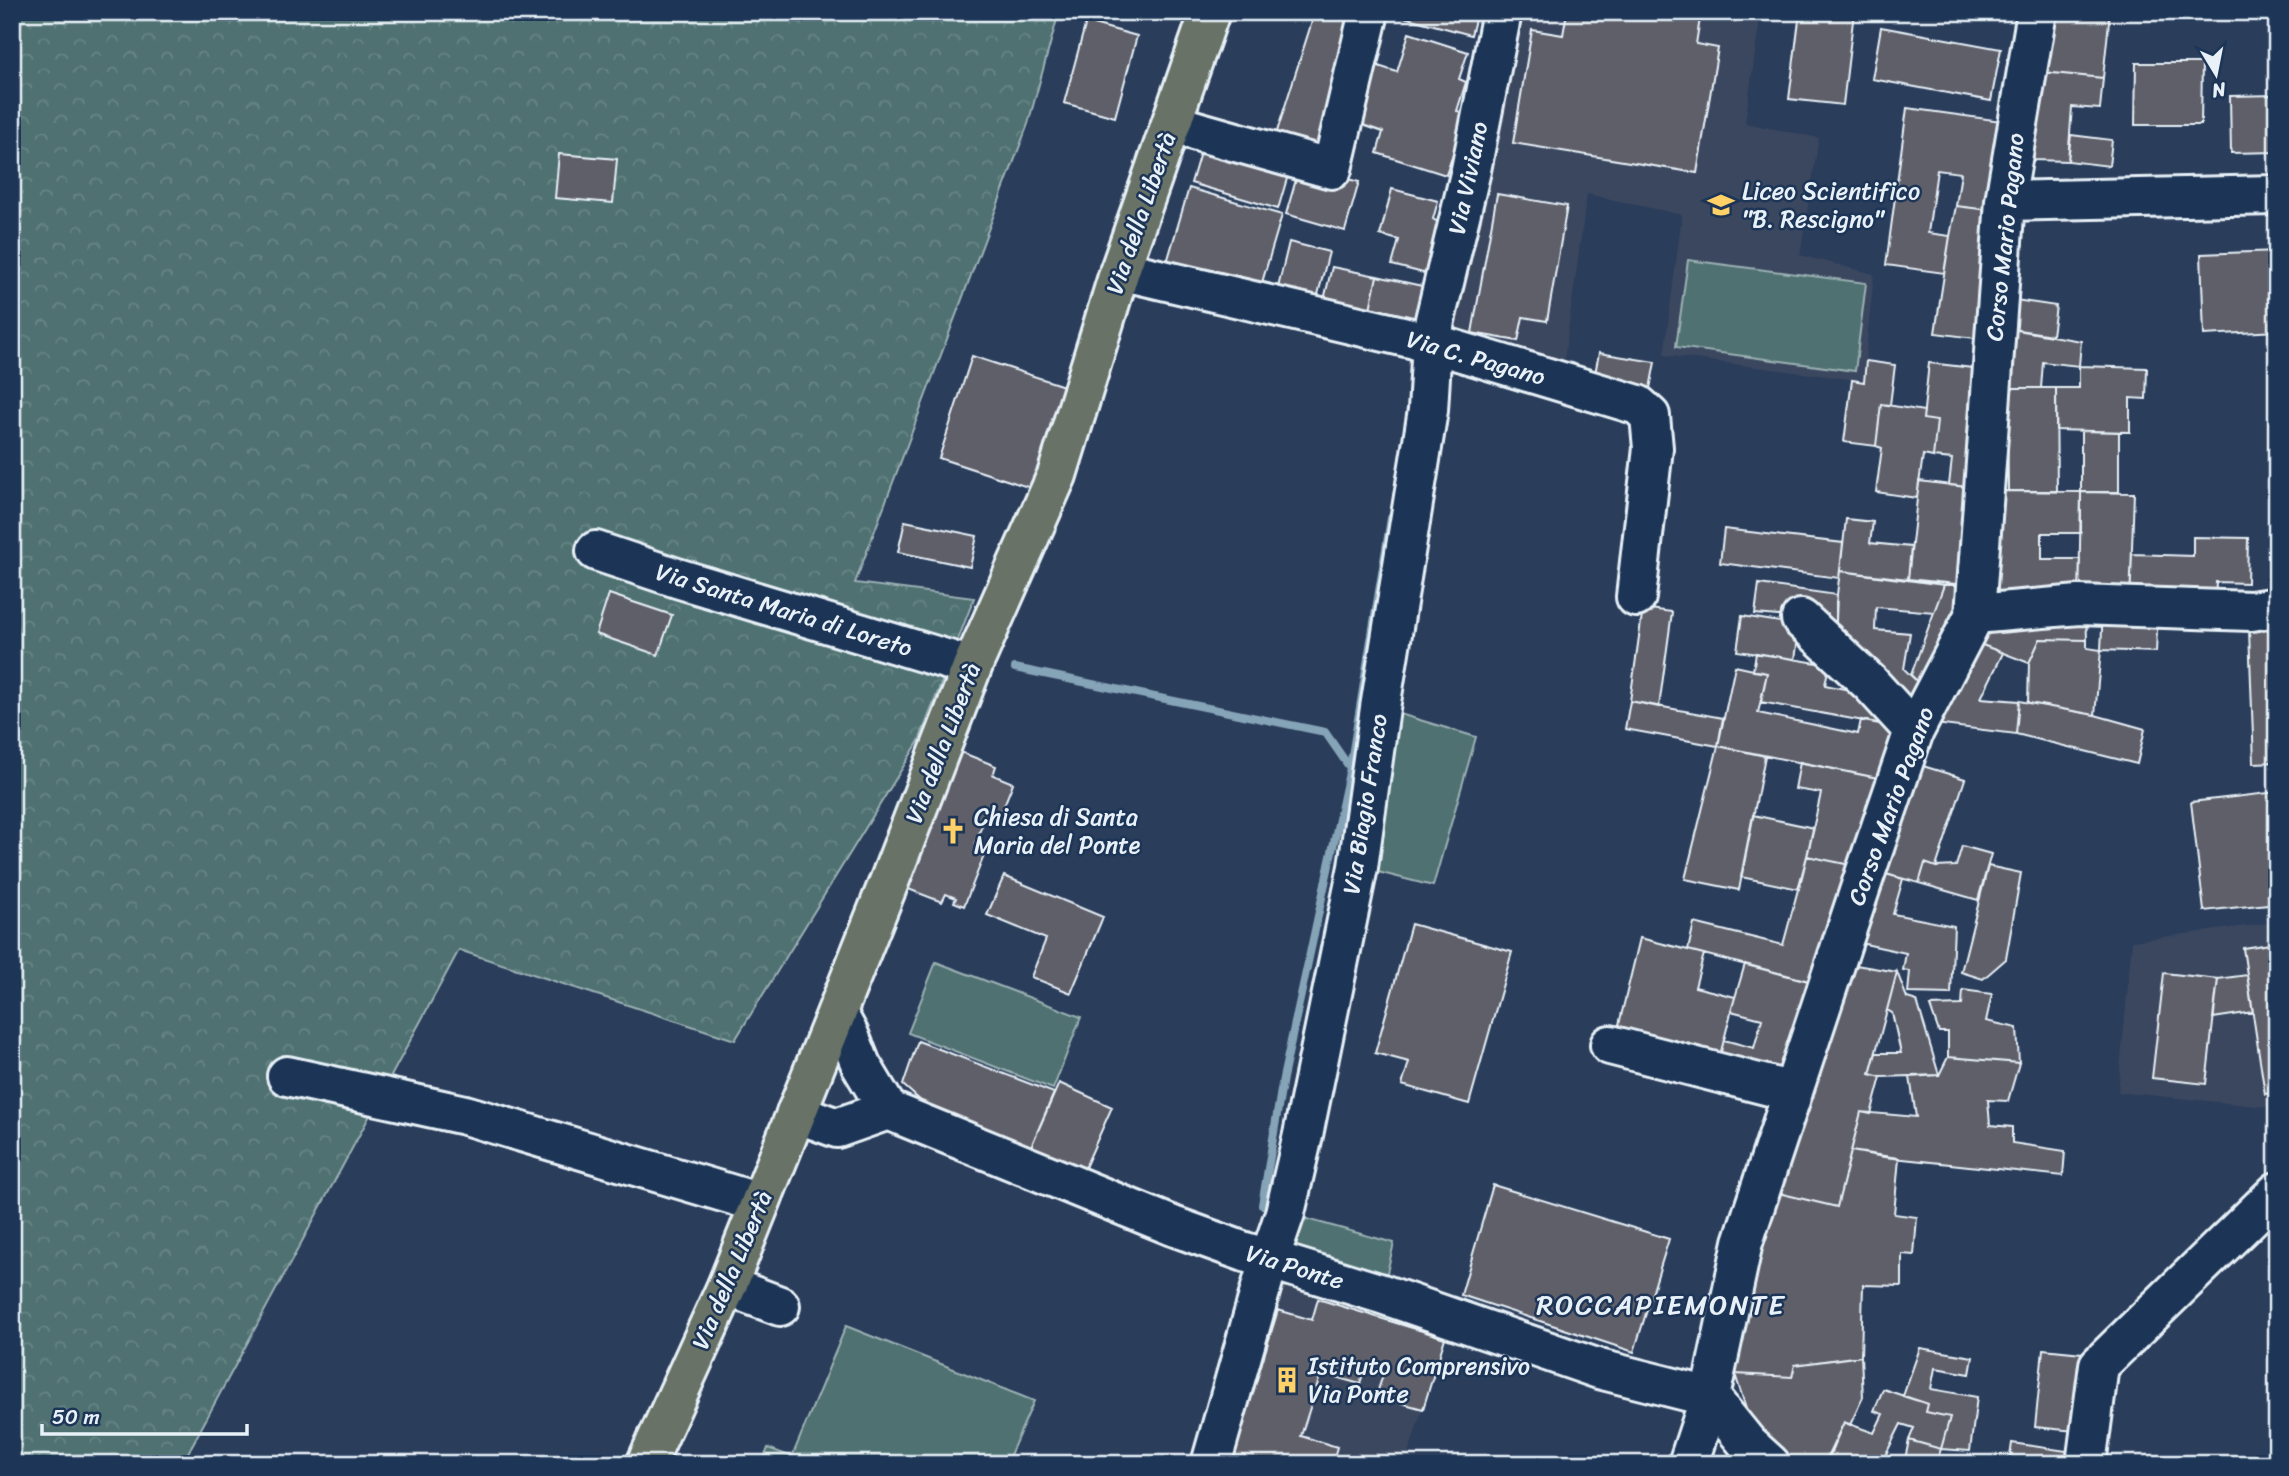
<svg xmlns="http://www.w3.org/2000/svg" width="2289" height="1476" font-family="Sriracha,sans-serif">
	<defs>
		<pattern id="forest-crowns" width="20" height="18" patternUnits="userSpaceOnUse" patternTransform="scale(1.75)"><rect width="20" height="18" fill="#4f7171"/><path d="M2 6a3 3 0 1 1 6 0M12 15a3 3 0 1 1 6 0" fill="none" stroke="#688686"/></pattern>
	</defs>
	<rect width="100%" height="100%" fill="#2a3d5b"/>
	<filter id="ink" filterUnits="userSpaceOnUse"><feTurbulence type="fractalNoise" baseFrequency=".0143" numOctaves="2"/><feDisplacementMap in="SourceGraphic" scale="14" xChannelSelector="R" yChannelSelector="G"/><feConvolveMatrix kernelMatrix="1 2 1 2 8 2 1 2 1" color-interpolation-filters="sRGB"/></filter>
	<g filter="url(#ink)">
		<path fill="#3a475f" d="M1502 12H1761L1745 123 1819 138 1800 255 1874 274 1863 381 1664 355 1682 215 1587 194 1561 382 1432 343Z
			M2277 922V1108L2118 1092 2132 941Z
			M1269 1260 1454 1318 1445 1338 1405 1464H1227Z"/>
		<path fill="url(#forest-crowns)" stroke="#9cb1b4" stroke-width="2" d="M12 12H1059L1028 124 855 583 974 598 919 741 735 1040 459 950 182 1464H12Z"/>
		<path fill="#4f7171" stroke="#9cb1b4" stroke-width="2" d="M1688 260 1866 283 1855 371 1676 347Z
			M1380 708 1476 737 1433 886 1358 867Z
			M936 962 1081 1017 1053 1089 908 1033Z
			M1285 1213 1394 1243 1382 1294 1269 1260Z
			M846 1326 1034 1401 1006 1464H762L768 1448 792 1457Z"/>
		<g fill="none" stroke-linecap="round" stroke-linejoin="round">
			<path stroke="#86a4b7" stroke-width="8" d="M1015 668 1325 732 1350 768
				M1262 1205 1283 1078 1350 768 1391 518"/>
		</g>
		<path fill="#5f5e69" stroke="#e8f1f8" stroke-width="2" d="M926 12H958L955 21Z
			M1315 12H1363L1316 158 1273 144Z
			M1385 12H1477L1471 35Z
			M1567 12H1701L1696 44 1718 48 1697 173 1513 143 1532 30 1563 35Z
			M1800 12H1854L1843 105 1789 99Z
			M2047 12H2110L2103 78 2042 72Z
			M1086 22 1137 36 1115 117 1064 103Z
			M1881 27 2001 49 1991 101 1872 79Z
			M1409 33 1468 52 1459 79 1466 82 1457 111 1466 113 1446 175 1377 153 1383 132 1357 123 1375 65 1397 72Z
			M2136 63H2202L2201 125H2135Z
			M2042 72 2103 78 2100 109 2072 107 2068 161 2033 160Z
			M2277 95V152L2231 153 2230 96Z
			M1907 108 2009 122 1997 211 1956 206 1961 173 1937 170 1928 233 1950 236 1944 273 1886 265Z
			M2071 135 2112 140 2109 166 2068 161Z
			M1204 139 1291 165 1278 209 1191 183Z
			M559 154 617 159 613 203 555 198Z
			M1300 166 1359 182 1345 231 1286 214Z
			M1189 188 1282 215 1258 296 1165 269Z
			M1392 189 1438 201 1433 219 1444 226 1431 275 1392 265 1399 240 1380 235Z
			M1497 194 1567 206 1547 321 1523 317 1518 341 1472 333Z
			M1956 206 1997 211 1982 339 1935 333 1950 236Z
			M1289 242 1329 252 1314 310 1275 300Z
			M2277 251V331L2204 335 2201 254Z
			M1332 267 1377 276 1367 323 1321 312Z
			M1377 276 1431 288 1421 334 1367 323Z
			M2009 299 2056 306 2052 335 2005 328Z
			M2005 328 2081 341 2079 366 2043 362 2041 388H2007Z
			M1599 353 1655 362 1649 394 1593 384Z
			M972 356 1073 389 1040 491 939 458Z
			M1866 361 1895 365 1890 405 1881 404 1876 446 1844 442 1852 380 1864 382Z
			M1929 363 1990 370 1976 488 1949 485 1952 459 1933 457 1937 421 1923 419Z
			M2079 366 2147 368 2146 399 2130 398V432L2056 430V388H2079Z
			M2007 388H2056L2057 491H2008Z
			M1881 404 1924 411 1923 419 1937 421 1933 457 1923 455 1917 498 1876 492 1882 448 1876 446Z
			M2081 431 2119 432V492H2081Z
			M1919 481 1976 488 1966 585 1908 579Z
			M1992 491 2081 492V533H2042V559H2080L2079 600H1993Z
			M2081 492 2134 493 2130 602 2079 600Z
			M1846 519 1873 522 1870 543 1911 547 1908 579 1840 571Z
			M905 521 977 536 970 567 898 552Z
			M1724 529 1843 543 1839 578 1720 563Z
			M2193 537 2248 538 2247 583 2216 582 2215 602H2130L2132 554 2193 556Z
			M1840 571 1944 585 1934 612 1876 607 1875 630 1910 633 1904 669 1928 692 1912 721 1836 645V602Z
			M1759 584 1837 595 1836 621 1755 614Z
			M1944 585H1966L1928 692 1911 675Z
			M609 594 672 615 658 655 596 634Z
			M1643 608 1672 612 1659 707 1630 701Z
			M2040 609H2086L2087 640 2040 639 2029 663 1967 639Z
			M2103 609 2158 611 2156 652 2101 650Z
			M1742 616 1800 625 1795 659 1737 651Z
			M2277 629V762L2254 763 2249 630Z
			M1967 639 2003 653 1981 698 2019 701 2016 734 1926 723Z
			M2040 639 2087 640V648L2101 650 2095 715 2028 703 2029 663Z
			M1756 653 1829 665 1825 685 1879 696 1885 725 1761 702 1767 673 1753 671Z
			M1735 666 1767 673 1758 713 1858 734 1861 720 1908 729 1888 780 1718 746Z
			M1630 701 1723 718 1718 746 1625 729Z
			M2019 701 2095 715 2145 729 2137 764 2016 734Z
			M1718 746 1765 756 1739 890 1685 879Z
			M958 751 996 766 993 775 1013 783 999 818 987 813 975 843 987 848 964 906 954 902 956 898 946 894 942 902 903 887Z
			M1800 762 1888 780 1860 867 1807 856 1821 793 1795 789Z
			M1910 762 1965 779 1936 867 1925 863 1919 883 1875 871Z
			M2277 792V903L2204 911 2191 802Z
			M1753 815 1814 828 1799 889 1741 877Z
			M1962 846 1991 854 1978 900 1919 883 1925 863 1936 867 1956 866Z
			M1807 856 1860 867 1824 985 1688 950 1694 923 1783 945Z
			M1988 866 2021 873 2006 959 1983 979 1961 972Z
			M1875 871 1903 879 1893 914 1954 926 1951 994 1908 993 1910 971 1903 970 1906 953 1851 941Z
			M1004 876 1103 917 1071 993 1031 977 1046 939 987 915Z
			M1411 924 1512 952 1469 1104 1402 1085 1409 1062 1375 1053Z
			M1640 938 1704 954 1695 987 1735 997 1716 1071 1614 1045Z
			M2277 943V1092L2265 1094 2243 948Z
			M1844 963 1897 972 1870 1074 1881 1077 1871 1114 1861 1112 1837 1207 1774 1192Z
			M1745 964 1824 985 1793 1089 1716 1071 1724 1040 1754 1048 1762 1019 1731 1011Z
			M1897 972 1907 998 1917 1001 1939 1075 1881 1077 1870 1074 1876 1053H1901L1892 1013 1887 1010Z
			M2164 973 2218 979 2206 1084 2152 1078Z
			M2247 975 2253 1012 2213 1018 2218 979Z
			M1963 990 1992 994 1986 1021 2017 1028 2019 1063 1948 1057V1032H1939L1930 1006 1962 1005Z
			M918 1041 1054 1093 1030 1149 932 1111 903 1085Z
			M1948 1057 2019 1063 2008 1101 1988 1100 1990 1125 2012 1127V1143L2065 1151 2063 1176 1884 1157 1851 1151 1861 1112 1916 1117 1910 1077 1939 1075Z
			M1059 1083 1112 1107 1083 1172 1030 1149Z
			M1851 1151 1899 1158 1894 1214 1917 1217 1914 1255 1902 1254V1286L1863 1285 1861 1356 1795 1365 1792 1377 1735 1374 1774 1192 1837 1207Z
			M1493 1185 1669 1239 1634 1352 1461 1295Z
			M1318 1299 1445 1338 1423 1409 1376 1396 1383 1375 1364 1370 1360 1384 1321 1373 1301 1436 1337 1447 1332 1464H1231L1278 1310 1312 1320Z
			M1920 1348 1973 1357 1970 1374 1935 1368 1931 1389 1977 1397 1970 1451 1941 1449 1950 1417 1926 1412 1928 1404 1903 1396Z
			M2043 1349 2082 1353 2075 1431 2035 1427Z
			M1861 1356 1863 1397 1850 1425 1844 1422 1828 1459 1824 1464H1776L1758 1445 1735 1374 1792 1377 1795 1365Z
			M1883 1389 1928 1404 1926 1412 1950 1417 1941 1449 1909 1440 1914 1428 1901 1424 1883 1460 1888 1464H1824L1844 1422 1874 1433 1883 1414 1874 1411Z
			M1909 1440 1941 1449 1936 1464H1904Z
			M2012 1443 2080 1453 2078 1464H2009Z"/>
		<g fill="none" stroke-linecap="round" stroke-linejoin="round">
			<g stroke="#e8f1f8" stroke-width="44">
				<path id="minor" d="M1172 124 1332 169 1369 12
					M2005 201 2277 195
					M1120 270 1432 343 1638 405 1650 416 1653 448 1636 597
					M596 551 677 578 972 667
					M1975 614 2079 605 2251 611 2277 607
					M1801 619 1870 683 1914 731
					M837 1013 849 1035 861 1065 888 1110 1173 1226 1245 1252 1382 1294 1599 1369 1710 1397 1748 1444 1770 1464
					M1610 1045 1793 1092
					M287 1076 465 1115 760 1203
					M796 1113 837 1128 888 1110
					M727 1286 780 1306
					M1211 1464 1269 1260 1285 1213 1303 1135 1358 867 1380 708 1428 410 1432 343 1435 320 1471 170 1502 12
					M1688 1464 1710 1397 1743 1242 1865 874 1914 731 1975 614 2005 201 2037 12
					M2086 1464 2099 1365 2277 1192"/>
			</g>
			<g stroke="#e8f1f8" stroke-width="44">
				<path id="major" d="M646 1464 727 1286 889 882 972 667 1057 475 1120 270 1210 12"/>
			</g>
			<use href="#minor" stroke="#1d3557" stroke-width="38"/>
			<use href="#major" stroke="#697266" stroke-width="38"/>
		</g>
	</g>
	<defs>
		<g id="school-bare" transform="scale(2.1)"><path d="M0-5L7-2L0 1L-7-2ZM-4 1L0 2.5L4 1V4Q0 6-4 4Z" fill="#ffd166" stroke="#1d3557" stroke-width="2.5" paint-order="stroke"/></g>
		<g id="church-bare" transform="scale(2.1)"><path d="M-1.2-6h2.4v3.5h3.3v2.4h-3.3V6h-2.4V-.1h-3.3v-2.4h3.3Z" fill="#ffd166" stroke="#1d3557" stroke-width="2.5" paint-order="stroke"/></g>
		<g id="building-bare" transform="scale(2.1)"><path d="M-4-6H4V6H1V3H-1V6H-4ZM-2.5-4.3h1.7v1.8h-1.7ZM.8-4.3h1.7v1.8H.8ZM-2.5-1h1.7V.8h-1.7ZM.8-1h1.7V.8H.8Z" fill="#ffd166" stroke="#1d3557" stroke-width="2.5" paint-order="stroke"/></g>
	</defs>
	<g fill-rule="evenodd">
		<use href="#school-bare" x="1721" y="205"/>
		<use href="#church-bare" x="953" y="831"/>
		<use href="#building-bare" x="1287" y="1380"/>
	</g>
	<g text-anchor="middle" stroke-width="5" stroke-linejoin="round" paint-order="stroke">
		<g font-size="24" fill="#e8f1f8" stroke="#1d3557">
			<text transform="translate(1468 178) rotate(-78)" y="8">Via Viviano</text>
			<text transform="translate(1141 213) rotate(-71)" y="8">Via della Libertà</text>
			<text transform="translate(2005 237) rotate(-84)" y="8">Corso Mario Pagano</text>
			<text transform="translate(1476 358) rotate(16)" y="8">Via C. Pagano</text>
			<text transform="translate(784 610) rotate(17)" y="8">Via Santa Maria di Loreto</text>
			<text transform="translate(943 743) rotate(-69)" y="8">Via della Libertà</text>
			<text transform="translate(1365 804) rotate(-81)" y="8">Via Biagio Franco</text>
			<text transform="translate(1891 806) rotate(-70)" y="8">Corso Mario Pagano</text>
			<text transform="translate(1295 1267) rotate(17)" y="8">Via Ponte</text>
			<text transform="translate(732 1270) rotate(-67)" y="8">Via della Libertà</text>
		</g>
		<g font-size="24" fill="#e8f1f8" stroke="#1d3557" text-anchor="start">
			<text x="1742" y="199">Liceo Scientifico<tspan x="1742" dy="28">"B. Rescigno"</tspan></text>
			<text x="974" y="825">Chiesa di Santa<tspan x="974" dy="28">Maria del Ponte</tspan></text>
			<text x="1308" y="1374">Istituto Comprensivo<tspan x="1308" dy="28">Via Ponte</tspan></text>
		</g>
		<g font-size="28" letter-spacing="2" fill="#e8f1f8" stroke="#1d3557">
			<text x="1661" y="1314">ROCCAPIEMONTE</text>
		</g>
	</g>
	<rect width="2289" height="1476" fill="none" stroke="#1d3557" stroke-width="42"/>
	<rect x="21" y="21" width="2247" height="1434" fill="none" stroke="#e8f1f8" stroke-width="2.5" filter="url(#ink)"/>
	<g transform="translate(2216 74) rotate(170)" stroke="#1d3557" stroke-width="5" paint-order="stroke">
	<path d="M0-5L12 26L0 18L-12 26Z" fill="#e8f1f8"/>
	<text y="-10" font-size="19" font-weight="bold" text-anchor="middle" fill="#e8f1f8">N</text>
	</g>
	<path d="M42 1424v10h205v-10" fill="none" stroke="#e8f1f8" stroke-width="3.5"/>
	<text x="52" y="1424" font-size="21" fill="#e8f1f8" stroke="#1d3557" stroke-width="5" paint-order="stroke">50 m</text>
</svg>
